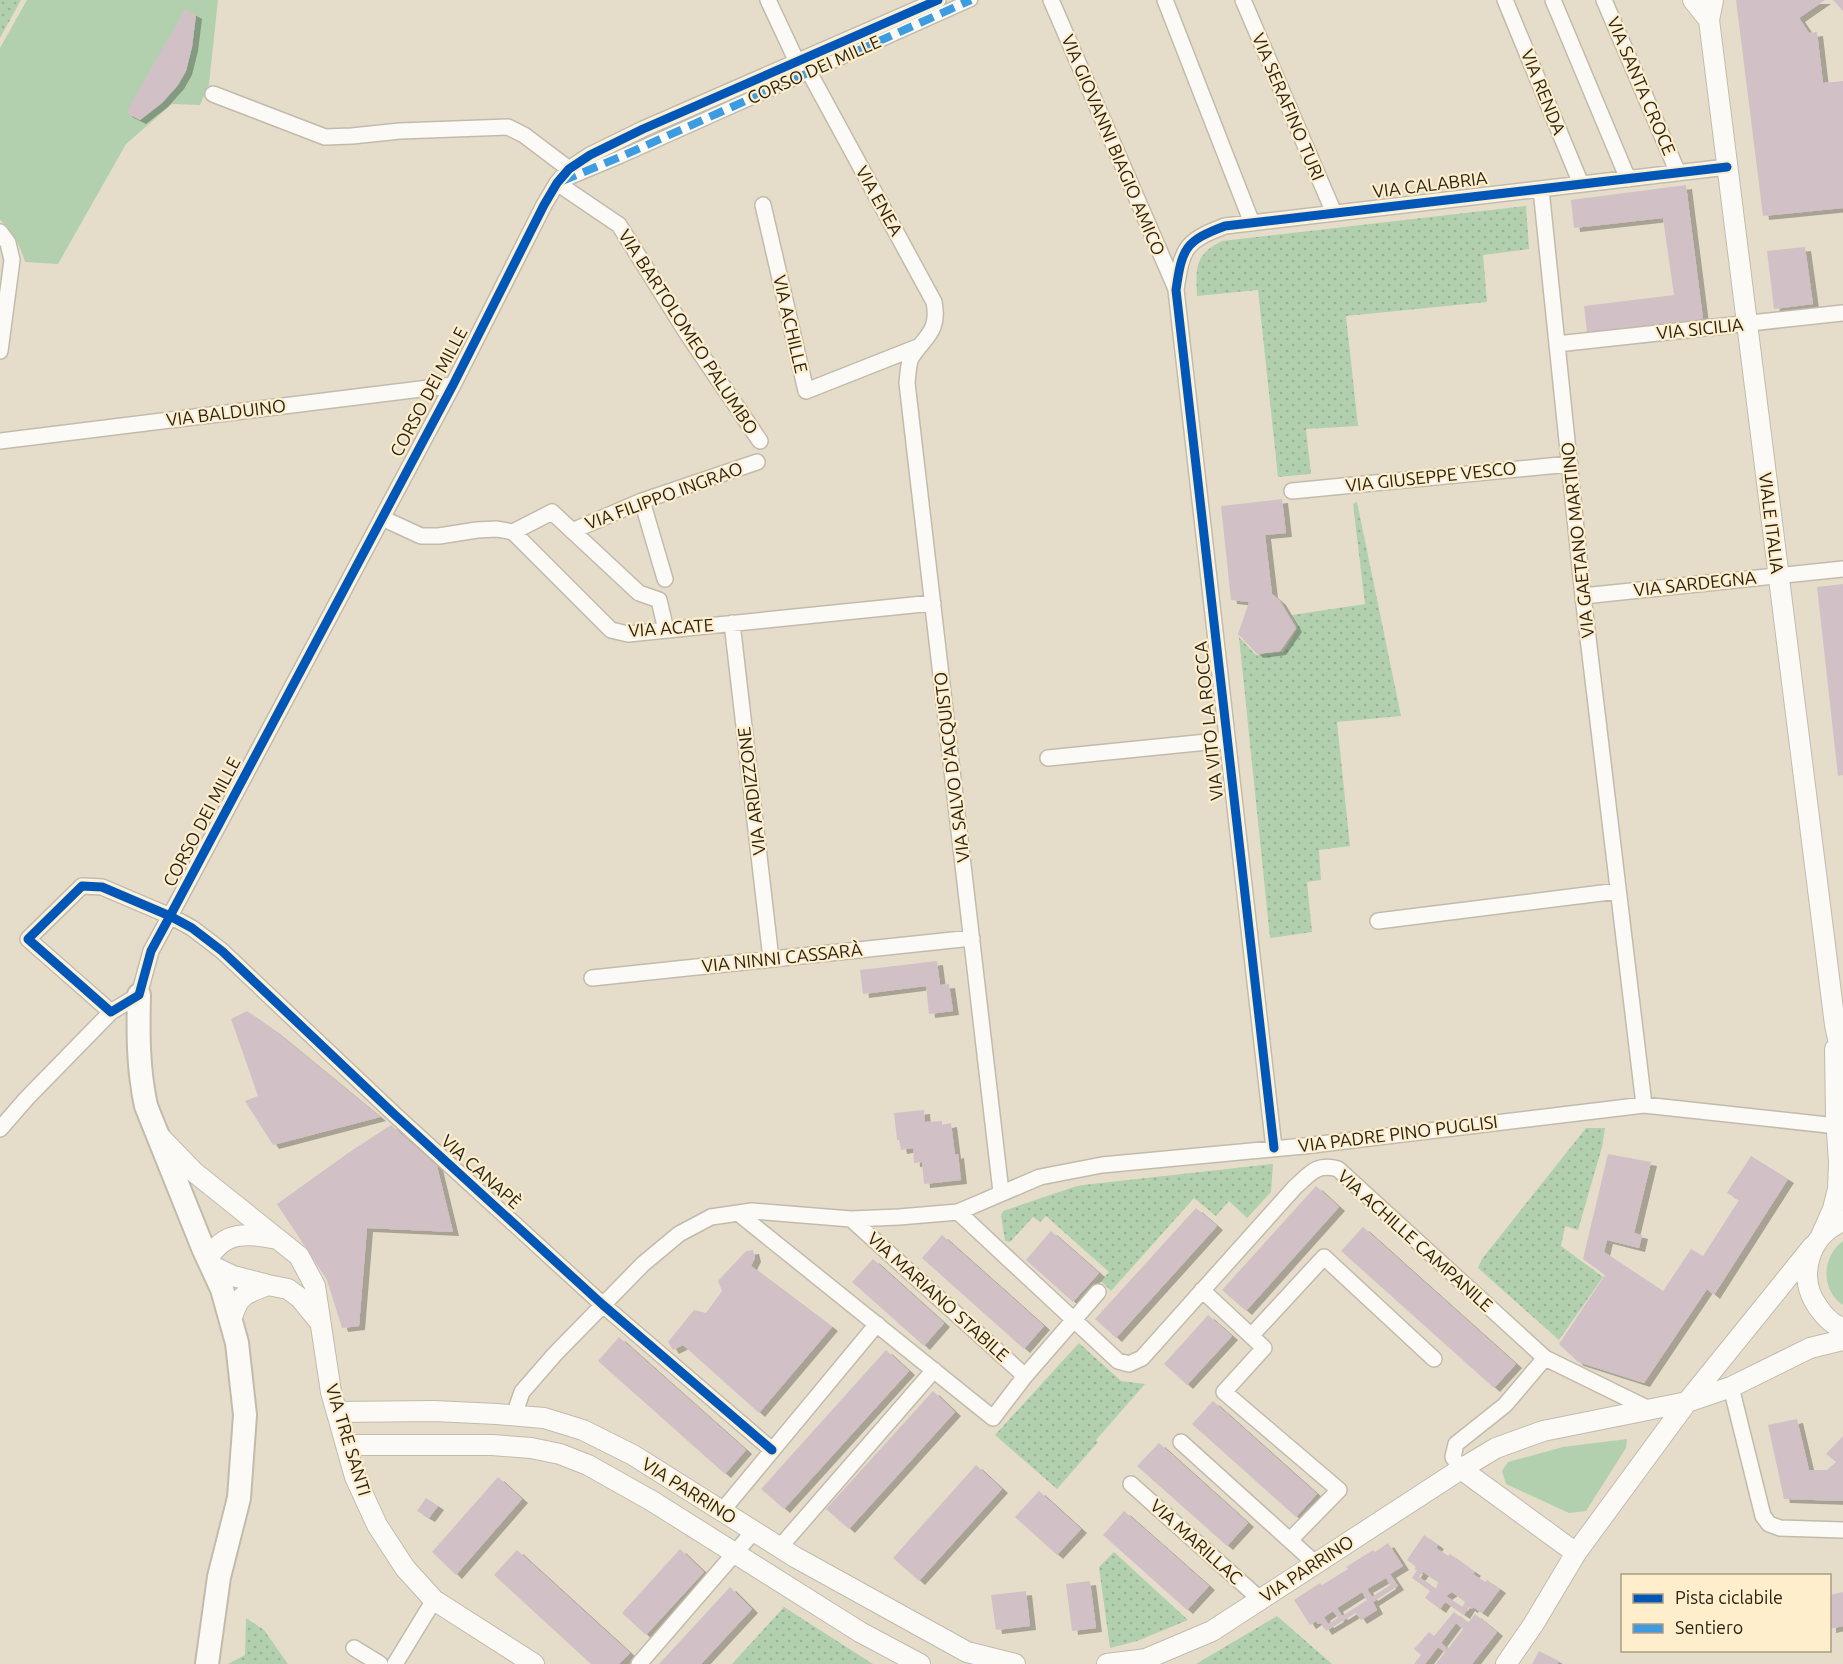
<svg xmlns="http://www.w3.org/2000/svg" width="1843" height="1664" font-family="Ubuntu,sans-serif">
	<defs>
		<pattern id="grass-dots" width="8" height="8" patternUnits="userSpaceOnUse" patternTransform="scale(1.5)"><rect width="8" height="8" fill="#b2d0ae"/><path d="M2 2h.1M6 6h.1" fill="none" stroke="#99b295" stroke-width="1.8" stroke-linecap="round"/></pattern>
		<filter id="shadow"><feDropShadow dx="6" dy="4" stdDeviation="0" flood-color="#0004"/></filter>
	</defs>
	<rect width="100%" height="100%" fill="#e5ddca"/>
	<path fill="url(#grass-dots)" d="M0 0H21L0 38Z
		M1526 206 1529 249 1483 255 1487 302 1346 316 1358 426 1306 429 1311 474 1278 477 1258 290 1197 296C1196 268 1194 255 1222 241Z
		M1357 502 1401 716 1337 722 1350 846 1319 850 1321 880 1307 882 1312 932 1270 938 1239 637 1256 655 1283 652 1298 628 1292 615 1365 604 1353 504Z
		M1586 1128H1605L1602 1147 1578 1230 1565 1226 1561 1246 1603 1277 1559 1340 1478 1268 1482 1259Z
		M1273 1164 1271 1192 1247 1218 1229 1201 1216 1216 1194 1198 1111 1291 1101 1281 1109 1272 1046 1216 1040 1222 1033 1217 1010 1242 1005 1241 1001 1215 1003 1211 1074 1187 1083 1185Z
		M1079 1343 1121 1381 1145 1384 1096 1440 1098 1442 1057 1489 995 1435Z
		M1114 1552 1188 1620 1137 1641 1110 1648 1099 1567Z
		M784 1607 873 1664H732Z
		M1277 1616 1332 1664H1196Z
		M246 1618 264 1630 288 1664H228L245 1655Z"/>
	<path fill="#b2d0ae" d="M27 0H218L209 84 200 105 172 104 126 144 58 264 25 262C20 245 13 232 0 220V48Z
		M1843 1241V1305C1820 1290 1822 1256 1843 1241Z
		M1627 1439 1626 1448 1586 1511 1569 1513 1506 1484 1502 1471 1508 1462 1563 1447Z"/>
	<path fill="#d1c1c6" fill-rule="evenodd" filter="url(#shadow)" d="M1736 0H1825L1799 18 1809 33 1817 32 1823 83 1843 81V208L1763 216Z
		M1833 0H1843V11Z
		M185 9 196 15 192 47 186 71 178 85 162 103 140 120 126 113Z
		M1686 185 1703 319 1587 332 1584 306 1674 295 1663 218 1574 228 1571 200Z
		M1805 247 1813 304 1774 309 1767 251Z
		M1282 499 1286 533 1265 535 1272 594 1280 601 1296 628 1280 651 1257 654 1238 634 1249 602 1231 600 1221 506Z
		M1843 584V775L1838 776 1817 587Z
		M937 961 940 985 949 984 953 1011 929 1014 926 986 863 994 860 970Z
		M247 1011 274 1030 380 1117 273 1145 245 1101 258 1096 231 1019Z
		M924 1110 925 1122 942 1121V1125L951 1123 955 1155 958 1154 961 1180 924 1184 922 1162 914 1163 913 1148 901 1150 899 1140H897L894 1113Z
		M391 1125 437 1166 453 1232 367 1228 359 1326 342 1328 327 1280 277 1204 351 1151Z
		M1608 1154 1651 1162 1634 1233 1642 1235 1639 1248 1607 1240 1604 1252 1663 1291 1691 1249 1703 1256 1739 1200 1727 1193 1751 1156 1788 1179 1714 1295 1707 1289 1644 1383 1578 1362 1559 1344 1605 1275 1583 1259Z
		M1316 1186 1339 1207 1246 1311 1222 1290Z
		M1196 1208 1217 1226 1116 1338 1095 1319Z
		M1363 1227 1516 1364 1494 1388 1341 1251Z
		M1051 1231 1099 1273 1073 1302 1026 1260Z
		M942 1235 1044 1326 1024 1349 922 1258Z
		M753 1250 755 1258 751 1266 832 1327 759 1413 683 1345 673 1350 668 1342 694 1310 706 1313 722 1291 718 1281 746 1251Z
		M873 1259 944 1323 924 1346 852 1282Z
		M1208 1315 1232 1336 1187 1385 1164 1364Z
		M619 1337 746 1450 725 1474 598 1361Z
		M886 1350 909 1371 784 1509 761 1489Z
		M933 1391 955 1412 849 1529 826 1509Z
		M1213 1401 1317 1494 1296 1517 1192 1424Z
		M1797 1419 1809 1470H1827L1836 1462 1826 1454 1843 1436V1501L1784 1499 1768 1425Z
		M1159 1443 1248 1523 1227 1546 1137 1466Z
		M976 1465 1002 1489 919 1581 893 1558Z
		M498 1477 522 1499 456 1575 432 1552Z
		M1039 1491 1081 1529 1057 1555 1015 1517Z
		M426 1498 438 1506 429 1518 417 1511Z
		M1124 1511 1209 1586 1187 1610 1103 1535Z
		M1424 1535 1438 1545 1436 1548 1448 1556 1450 1554 1475 1572 1473 1574 1485 1582 1487 1580 1500 1589 1482 1613 1473 1607 1472 1609 1469 1607 1464 1615 1445 1602 1440 1609 1425 1598 1430 1591 1412 1578 1417 1570 1414 1569 1416 1567 1407 1560ZM1423 1572 1438 1582 1436 1589 1419 1577ZM1452 1592 1465 1602 1462 1607 1446 1596Z
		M1388 1543 1403 1566 1390 1574 1398 1586 1373 1602 1377 1610 1361 1620 1356 1613 1326 1631 1321 1623 1318 1624 1316 1621 1310 1625 1294 1600 1320 1583 1322 1585 1348 1569 1346 1567 1373 1550 1375 1552ZM1386 1578 1390 1585 1372 1597 1367 1589ZM1362 1592 1367 1600 1342 1616 1337 1608ZM1333 1611 1338 1618 1328 1624 1324 1617Z
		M680 1549 704 1572 646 1635 622 1613Z
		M517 1550 630 1653 619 1664H591L494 1575Z
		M1090 1581 1096 1628 1072 1631 1066 1584Z
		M730 1587 752 1609 701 1664H659Z
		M1026 1591 1030 1626 996 1630 991 1595Z
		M1843 1592V1626L1830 1629V1595Z
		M1454 1612 1468 1623 1475 1614 1497 1632 1472 1664H1436L1445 1652 1438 1647 1425 1664H1414L1421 1655 1414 1649 1429 1632 1434 1636ZM1456 1623 1463 1629 1448 1649 1441 1643Z
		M1539 1651 1559 1661 1557 1664H1532Z"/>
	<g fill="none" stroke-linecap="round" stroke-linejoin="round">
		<g stroke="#c2bbac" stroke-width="15">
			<path id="pedestrian" d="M558 183 620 157 971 0"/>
		</g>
		<g stroke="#c2bbac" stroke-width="18">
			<path id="minor" d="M768 0 797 62
				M1051 0 1176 289
				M1165 0 1252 223
				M1243 0 1334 213
				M1505 0 1581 184
				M1553 0 1628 179
				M1604 0 1678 173
				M802 59 934 302C940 332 924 337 911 358 908 365 908 375 907 383L1001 1192
				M213 94 325 137 352 136 400 131 508 127 524 135 569 169
				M557 183 619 225 688 335 760 441
				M1541 189 1583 596 1644 1105
				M763 205 806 391 920 346
				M0 232 8 243 12 260 0 351
				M1557 344 1843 313
				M0 441 453 385
				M1292 491 1570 464
				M642 501 665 579
				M382 518 421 536H439L477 530 497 529 513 532 611 630 628 634 933 603
				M572 531 642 501 757 462
				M513 532 552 512 639 593 659 600 666 630
				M1583 596 1843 569
				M732 623 771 959
				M1048 758 1227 740
				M1378 921 1618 891
				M592 978 972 938
				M0 1129 27 1098 111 1012
				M1274 1148 1176 290C1182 248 1185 241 1225 226L1727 167
				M958 1212 1118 1361 1129 1364 1142 1358 1295 1187C1310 1174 1316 1163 1338 1169L1545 1358 1649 1409
				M738 1213 993 1418 1025 1376 1098 1292
				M851 1219 1025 1376
				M1202 1290 1264 1348 1224 1392 1339 1490 1290 1540
				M1251 1336 1324 1257 1434 1359
				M1731 1387 1763 1516 1769 1524 1780 1528 1843 1530
				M514 1415 522 1392 555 1354 643 1264 679 1234 711 1217 752 1211 851 1219 899 1217 958 1212 1040 1177 1102 1165 1304 1146 1644 1105 1837 1126
				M1181 1442 1316 1564
				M772 1450 603 1305 394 1114 222 951 192 928 170 916 102 887 82 886 28 939 111 1012 139 995 151 951 170 916 453 385 544 205 557 183 569 169 590 155 643 129 938 0
				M1461 1469 1453 1457 1456 1444 1505 1405 1545 1358
				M1131 1484 1261 1600
				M722 1511 877 1324
				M780 1547 934 1370
				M354 1648 380 1664
				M395 1664 434 1600
				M639 1664 754 1531"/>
		</g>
		<g stroke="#c2bbac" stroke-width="22">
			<path id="tertiary" d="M1693 0 1709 20
				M1713 0 1709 20 1835 1025 1843 1062
				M160 1137 194 1172 299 1256 315 1286 331 1392 355 1477 377 1525 405 1568 434 1600 534 1664
				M1843 1221C1809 1235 1796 1277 1818 1307 1824 1316 1833 1325 1843 1328
				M1821 1236 1833 1209 1838 1189 1839 1162 1836 1116 1835 1049
				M208 1259C224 1230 249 1233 278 1239
				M212 1266 233 1276 268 1285 288 1289 300 1298 318 1320
				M231 1321C238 1295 244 1294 268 1285
				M337 1412 434 1411 497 1414 544 1418 583 1430 633 1455 795 1557 967 1652 1015 1664
				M346 1445H492L531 1448 560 1454 588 1465 652 1501 860 1632 920 1664
				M1461 1469 1576 1553
				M1107 1664 1147 1659
				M1134 1664 1212 1631 1461 1469 1496 1448 1543 1431 1687 1402 1731 1387 1810 1348 1843 1340
				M1506 1664 1533 1625 1576 1553 1687 1402 1813 1246"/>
		</g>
		<g stroke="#c2bbac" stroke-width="26">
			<path id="secondary" d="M139 995C138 1033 138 1069 146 1106L203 1248 222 1289 237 1343 245 1415 239 1498 219 1577 207 1664"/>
		</g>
		<use href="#pedestrian" stroke="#fbfaf7" stroke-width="12"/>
		<use href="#minor" stroke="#fbfaf7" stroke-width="15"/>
		<use href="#tertiary" stroke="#fbfaf7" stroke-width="20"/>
		<use href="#secondary" stroke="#fbfaf7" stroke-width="22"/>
		<path stroke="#3d9cdf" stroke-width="8" stroke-dasharray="15 8" stroke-linecap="butt" d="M562 181 620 157 971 0"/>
		<g stroke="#feeecc" stroke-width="13">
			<path id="cycleway" d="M1274 1148 1176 290C1182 248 1185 241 1225 226L1727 167
				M772 1450 603 1305 394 1114 222 951 192 928 170 916 102 887 82 886 28 939 111 1012 139 995 151 951 170 916 453 385 544 205 557 183 569 169 590 155 643 129 938 0"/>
		</g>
		<use href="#cycleway" stroke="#0057b8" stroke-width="9"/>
	</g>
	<g text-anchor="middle" stroke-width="4.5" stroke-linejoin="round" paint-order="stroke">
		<g font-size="18" fill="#2a2417" stroke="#feeecc">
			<text transform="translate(814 70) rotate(-24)" y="6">CORSO DEI MILLE</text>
			<text transform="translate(1641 86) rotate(67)" y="6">VIA SANTA CROCE</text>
			<text transform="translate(1543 92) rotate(68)" y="6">VIA RENDA</text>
			<text transform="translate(1288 107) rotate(67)" y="6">VIA SERAFINO TURI</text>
			<text transform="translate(1113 145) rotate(67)" y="6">VIA GIOVANNI BIAGIO AMICO</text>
			<text transform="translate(1430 185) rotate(-7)" y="6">VIA CALABRIA</text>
			<text transform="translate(879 201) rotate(61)" y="6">VIA ENEA</text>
			<text transform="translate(790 324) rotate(77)" y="6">VIA ACHILLE</text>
			<text transform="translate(1700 329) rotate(-6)" y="6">VIA SICILIA</text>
			<text transform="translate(688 332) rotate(57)" y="6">VIA BARTOLOMEO PALUMBO</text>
			<text transform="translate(429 392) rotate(-62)" y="6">CORSO DEI MILLE</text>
			<text transform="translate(226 413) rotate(-7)" y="6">VIA BALDUINO</text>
			<text transform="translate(1431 477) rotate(-6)" y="6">VIA GIUSEPPE VESCO</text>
			<text transform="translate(664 496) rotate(-20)" y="6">VIA FILIPPO INGRAO</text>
			<text transform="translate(1771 523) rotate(83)" y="6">VIALE ITALIA</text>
			<text transform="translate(1578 540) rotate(-96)" y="6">VIA GAETANO MARTINO</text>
			<text transform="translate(1695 584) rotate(-6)" y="6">VIA SARDEGNA</text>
			<text transform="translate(671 628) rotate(-4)" y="6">VIA ACATE</text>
			<text transform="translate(1209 721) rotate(-96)" y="6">VIA VITO LA ROCCA</text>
			<text transform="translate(952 767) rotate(-97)" y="6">VIA SALVO D'ACQUISTO</text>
			<text transform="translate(752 791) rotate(-97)" y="6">VIA ARDIZZONE</text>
			<text transform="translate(202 822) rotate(-62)" y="6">CORSO DEI MILLE</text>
			<text transform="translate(782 958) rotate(-6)" y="6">VIA NINNI CASSARÀ</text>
			<text transform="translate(1398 1134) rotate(-7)" y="6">VIA PADRE PINO PUGLISI</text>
			<text transform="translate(481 1172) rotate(42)" y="6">VIA CANAPÈ</text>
			<text transform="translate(1415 1241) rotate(42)" y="6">VIA ACHILLE CAMPANILE</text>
			<text transform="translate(938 1297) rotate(42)" y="6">VIA MARIANO STABILE</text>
			<text transform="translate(348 1440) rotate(73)" y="6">VIA TRE SANTI</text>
			<text transform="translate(689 1491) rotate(32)" y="6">VIA PARRINO</text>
			<text transform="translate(1196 1542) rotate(42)" y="6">VIA MARILLAC</text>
			<text transform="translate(1307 1569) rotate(-33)" y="6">VIA PARRINO</text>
		</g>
	</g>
	<rect x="1621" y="1574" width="210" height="78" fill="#feeecc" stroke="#a99d84" stroke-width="1.5"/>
	<rect x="1633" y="1594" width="30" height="9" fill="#0057b8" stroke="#a99d84" stroke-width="1.5"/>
	<text x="1675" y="1604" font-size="18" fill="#2a2417">Pista ciclabile</text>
	<rect x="1633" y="1624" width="30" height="9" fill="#3d9cdf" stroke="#a99d84" stroke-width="1.5"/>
	<text x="1675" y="1634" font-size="18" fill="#2a2417">Sentiero</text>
</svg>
